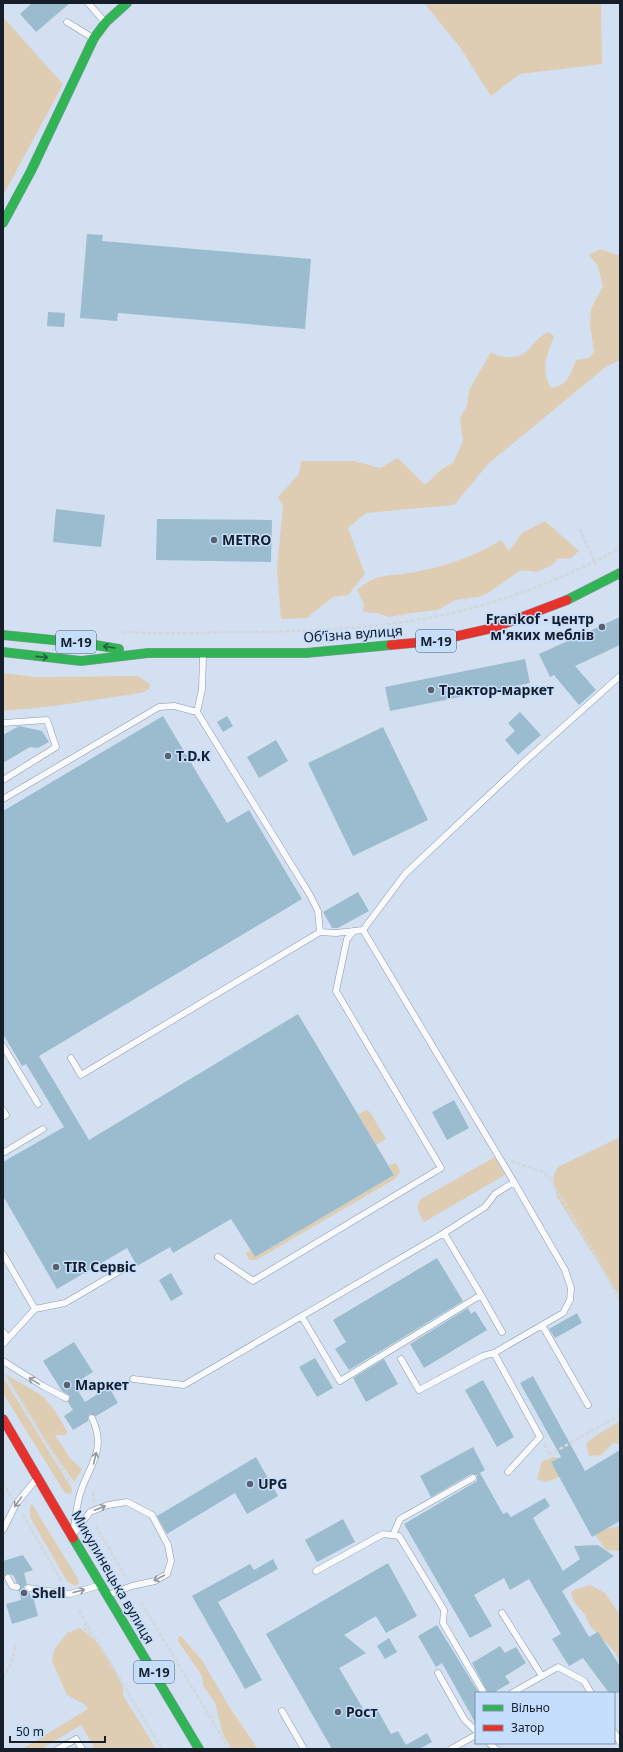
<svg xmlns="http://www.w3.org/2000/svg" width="623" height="1752" font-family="'Noto Sans',sans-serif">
	<rect width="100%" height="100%" fill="#d3e0f1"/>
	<path fill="#dfcdb3" d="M424 3H601L602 64 520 74 491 96 459 46Z
		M3 17 63 84 3 196Z
		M600 249 620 256V360L607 366 489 463 454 505 366 513 348 528 365 574 348 595 333 597 307 618 281 619 277 569 283 506 278 497 299 474 301 461H354L380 468 398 458 425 485 443 468 453 463 463 441 460 418 467 406 469 390 491 352C497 356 500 356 506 357 532 359 530 339 549 332L554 336C547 356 540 368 551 388 567 386 571 374 576 360L589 358 594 352 590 325 591 309 603 286 598 266 589 255Z
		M545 521 579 551 571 558 558 559 551 566 536 572 521 570 488 593 479 597 455 600 438 610 412 613 389 617 378 613 363 612 364 604 357 590C377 573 384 577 408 573 438 569 477 556 501 540L509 551 522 533Z
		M3 673 35 677 138 676 150 684 149 689 141 693 54 706 3 711Z
		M367 1110 370 1112 386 1139 376 1145 358 1114Z
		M620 1137V1297L557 1197 553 1177 558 1167Z
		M495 1157 505 1175 424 1222C420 1215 414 1207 421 1199Z
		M395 1163 398 1166 400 1172 395 1179 256 1260H249L246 1253 250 1250 255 1257 394 1175 389 1165Z
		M7 1375 44 1397 55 1411 67 1431 66 1435H55L69 1457 82 1469 74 1482 45 1440 6 1376Z
		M3 1377 72 1489 71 1494 65 1493 4 1395Z
		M620 1421V1444L613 1443 601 1455 589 1456 586 1444C596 1433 608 1430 620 1421Z
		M554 1457 567 1460V1474L546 1482 537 1479 542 1461Z
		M32 1504 78 1579 79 1583 75 1586 67 1581 30 1517V1506Z
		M620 1526V1551L606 1550 595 1535 597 1531Z
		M590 1585 605 1593 620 1615V1662L615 1652 591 1627 585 1615 574 1602 571 1593 573 1590Z
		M80 1628C86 1633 94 1638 99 1645 106 1655 126 1683 123 1695L156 1749H95L81 1725 41 1749H22L88 1709 84 1704 67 1695 52 1661 54 1650 67 1633Z
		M181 1636 202 1660 230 1708 258 1749 231 1748 223 1735 215 1703 203 1685 202 1676 178 1641 179 1637Z"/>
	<path fill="#9bbccf" d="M32 3H70L36 32 20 14Z
		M87 234 103 235 102 241 311 259 305 329 118 313 117 321 80 318Z
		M48 312 65 313 64 327 47 326Z
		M56 509 105 515 101 547 53 542Z
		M157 519 272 520 271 562 156 560Z
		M620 617V645L575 666 596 690 579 705 554 675 550 677 539 654Z
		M525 659 530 683 390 711 385 687Z
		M520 712 541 735 518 755 505 740 515 731 508 723Z
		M163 716 227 823 249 810 302 899 39 1056 89 1140 298 1014 394 1175 255 1257 231 1219 173 1253 170 1247 137 1266 127 1248 57 1289 3 1196V1162L64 1127 26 1064 22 1066 3 1034V811Z
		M227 716 233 726 223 732 217 722Z
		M19 726 42 731 49 742 38 748 30 747 3 763V735Z
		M383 727 428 820 353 856 308 763Z
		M276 740 288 761 259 778 247 757Z
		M358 892 369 911 338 928H332L323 912Z
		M454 1100 469 1128 447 1140 432 1112Z
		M437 1258 463 1301 349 1370 335 1349 346 1342 333 1320Z
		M171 1273 183 1294 171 1301 159 1280Z
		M468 1308 471 1314 475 1311 487 1330 424 1368 410 1344Z
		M577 1313 582 1323 555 1338 549 1329Z
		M74 1342 93 1372 74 1384 85 1402 109 1387 118 1403 96 1416 90 1414 88 1417V1421L73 1430 64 1416 73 1410 68 1402 70 1396 62 1391 43 1361Z
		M315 1358 333 1388 317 1397 299 1367Z
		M384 1359 398 1384 366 1402 353 1378Z
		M533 1376 585 1471 620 1450V1521L592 1537 551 1462 561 1457 520 1383Z
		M483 1380 514 1437 497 1447 465 1390Z
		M473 1447 485 1470 480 1473 503 1514 507 1512 511 1517 545 1498 550 1506 533 1518 563 1571 580 1559 574 1546 598 1545 614 1556 562 1591 589 1637 598 1632 620 1666V1693H609L583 1658 569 1666 552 1639 561 1634 529 1579 510 1590 504 1578 474 1595 492 1626 470 1638 404 1524 477 1481V1475L471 1474 431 1497 420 1476Z
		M256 1457 278 1496 247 1514 235 1493 167 1534 157 1516Z
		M343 1519 355 1542 317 1562 305 1540Z
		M23 1555 33 1570 24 1573 27 1584 24 1586V1589L30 1593 31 1598 33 1597 38 1616 12 1624 6 1604 21 1600 19 1591 21 1586 16 1582 14 1576 10 1574H6L3 1579V1561Z
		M273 1559 278 1569 218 1602 262 1680 245 1689 192 1596 250 1564 254 1570Z
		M388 1563 417 1616 386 1633 376 1616 344 1635 366 1653 339 1668 368 1717 378 1711 391 1734 398 1731 406 1745 427 1733 432 1742 419 1749H332L266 1634Z
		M437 1625 479 1693H476V1724L442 1663 436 1667 418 1636Z
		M389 1638 397 1652 385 1659 377 1646Z
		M500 1646 505 1653 516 1647 526 1663 505 1676 510 1683 493 1693H488L472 1663Z"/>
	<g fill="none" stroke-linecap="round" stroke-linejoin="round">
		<g stroke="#8f98a5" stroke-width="7">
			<path id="lane" d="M88 3 104 21
				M67 22 93 38
				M203 657 202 689 197 712 310 895 318 911 320 932
				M3 723 47 720 56 747 3 780
				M3 799 159 707 174 706 197 712
				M363 930 514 1182 565 1270 571 1288 570 1300 563 1313 494 1353 540 1437 508 1472
				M3 1046 38 1104
				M71 1058 81 1075 320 932 336 933 363 930 405 874 524 762 620 676
				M3 1110 6 1115 3 1117
				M3 1153 43 1129
				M444 1233 481 1295
				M3 1254 35 1309
				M218 1257 253 1281 441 1168 336 991 347 939 354 931
				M302 1317 340 1381 481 1295 502 1332
				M542 1325 588 1405
				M3 1332 8 1338
				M3 1344 35 1309 65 1303 123 1269
				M401 1359 419 1390 483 1356 494 1353
				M3 1361 43 1386 66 1398
				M133 1379 184 1385 444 1233 485 1207 495 1194 514 1182
				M74 1527C76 1514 77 1501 82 1488 92 1462 106 1448 92 1418
				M3 1530 16 1504 34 1482
				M75 1532 90 1512 108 1505 127 1502 152 1515 168 1545 171 1561 167 1574 155 1581 132 1586 111 1594
				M393 1535 400 1519 473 1478
				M316 1571 383 1534 399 1536 444 1610 443 1623 484 1693
				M8 1578 12 1586 17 1587
				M28 1588 70 1594 97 1586
				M502 1613 542 1676
				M438 1673 464 1719 476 1731
				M512 1693 558 1667 584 1681 591 1693
				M282 1711 304 1749
				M614 1732 620 1742
				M489 1743 496 1749
				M58 1749 76 1739 82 1749
				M451 1749 476 1735"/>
		</g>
		<g stroke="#8f98a5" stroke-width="10">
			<path id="fast" d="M3 223 31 171 94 38 106 22 127 3
				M567 600 620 573
				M3 635 83 643 119 649
				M3 652 81 661 148 653H306L391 645
				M73 1538 199 1749"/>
		</g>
		<g stroke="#8f98a5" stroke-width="10">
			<path id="jam" d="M391 645 435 641 493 628 567 600
				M3 1419 73 1538"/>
		</g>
		<path stroke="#d2d7dc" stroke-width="2.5" stroke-dasharray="4 2" stroke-linecap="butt" d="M580 529 597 567
			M123 632C160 634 198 633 235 632 291 632 348 630 404 622 476 612 556 584 620 548
			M511 1161 543 1172 549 1177 597 1258 620 1302
			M5 1375 71 1483
			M544 1444 549 1455 620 1415
			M3 1483 11 1496
			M93 1492 94 1502
			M23 1515 62 1582
			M96 1526 127 1579
			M141 1602 229 1749
			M79 1611 162 1749
			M86 1622 84 1627 87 1632 93 1634
			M3 1678 11 1664 16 1644"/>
		<use href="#lane" stroke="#f8fafd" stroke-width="6"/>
		<use href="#fast" stroke="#30b455" stroke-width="9"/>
		<use href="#jam" stroke="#e5322d" stroke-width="9"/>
	</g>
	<defs><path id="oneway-shaft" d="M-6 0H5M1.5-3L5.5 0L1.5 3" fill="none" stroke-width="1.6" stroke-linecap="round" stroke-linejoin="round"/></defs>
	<g stroke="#21623d">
		<use href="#oneway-shaft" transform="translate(109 647) rotate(-171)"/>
		<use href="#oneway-shaft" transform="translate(42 657) rotate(6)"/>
	</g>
	<g stroke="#92979e">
		<use href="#oneway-shaft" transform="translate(34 1381) rotate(-149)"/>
		<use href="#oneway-shaft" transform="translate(95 1458) rotate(-77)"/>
		<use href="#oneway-shaft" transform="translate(18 1502) rotate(126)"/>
		<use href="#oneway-shaft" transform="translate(100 1508) rotate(-21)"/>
		<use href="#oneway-shaft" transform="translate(159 1578) rotate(152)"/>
		<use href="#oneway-shaft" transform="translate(79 1591) rotate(-15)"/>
	</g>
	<g fill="#58626f" stroke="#c6defe" stroke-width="1.5">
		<circle cx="214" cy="540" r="4"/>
		<circle cx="602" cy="627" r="4"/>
		<circle cx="431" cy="690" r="4"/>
		<circle cx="168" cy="756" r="4"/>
		<circle cx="56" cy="1267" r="4"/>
		<circle cx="67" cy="1385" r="4"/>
		<circle cx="250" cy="1484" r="4"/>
		<circle cx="24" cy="1593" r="4"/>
		<circle cx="338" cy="1712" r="4"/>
	</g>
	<g text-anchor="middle" stroke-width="3" stroke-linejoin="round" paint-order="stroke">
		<g fill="#c6defe" stroke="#4a5869" stroke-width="1">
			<rect x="416" y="630" width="40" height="22" rx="3"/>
			<rect x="56" y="631" width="40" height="22" rx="3"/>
			<rect x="134" y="1661" width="40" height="22" rx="3"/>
		</g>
		<g font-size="13" font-weight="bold" fill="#151e29">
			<text x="436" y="646">М-19</text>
			<text x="76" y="647">М-19</text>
			<text x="154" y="1677">М-19</text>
		</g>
		<g font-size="14" font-weight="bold" fill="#151e29" stroke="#c6defe" text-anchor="start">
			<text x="222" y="545">METRO</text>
			<text x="594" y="624" text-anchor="end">Frankof - центр<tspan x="594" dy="16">м'яких меблів</tspan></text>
			<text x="439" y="695">Трактор-маркет</text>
			<text x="176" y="761">T.D.K</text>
			<text x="64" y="1272">TIR Сервіс</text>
			<text x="75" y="1390">Маркет</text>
			<text x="258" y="1489">UPG</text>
			<text x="32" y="1598">Shell</text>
			<text x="346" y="1717">Рост</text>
		</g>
		<g font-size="14" fill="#151e29" stroke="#c6defe">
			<text transform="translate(353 634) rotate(-4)" y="5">Обʼїзна вулиця</text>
			<text transform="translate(113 1577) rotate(60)" y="5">Микулинецька вулиця</text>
		</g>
	</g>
	<rect width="623" height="1752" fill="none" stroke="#151e29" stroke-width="8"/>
	<rect x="475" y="1692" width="140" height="52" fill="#c6defe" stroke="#7f91a9"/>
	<rect x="483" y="1705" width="20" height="6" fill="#30b455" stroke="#7f91a9"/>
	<text x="511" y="1712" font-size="12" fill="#151e29">Вільно</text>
	<rect x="483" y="1725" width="20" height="6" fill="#e5322d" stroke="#7f91a9"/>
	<text x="511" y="1732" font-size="12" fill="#151e29">Затор</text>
	<path d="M10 1736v6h95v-6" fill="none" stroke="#151e29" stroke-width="2"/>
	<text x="16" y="1736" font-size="12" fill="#151e29" stroke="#c6defe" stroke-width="3" paint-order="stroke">50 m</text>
</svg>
